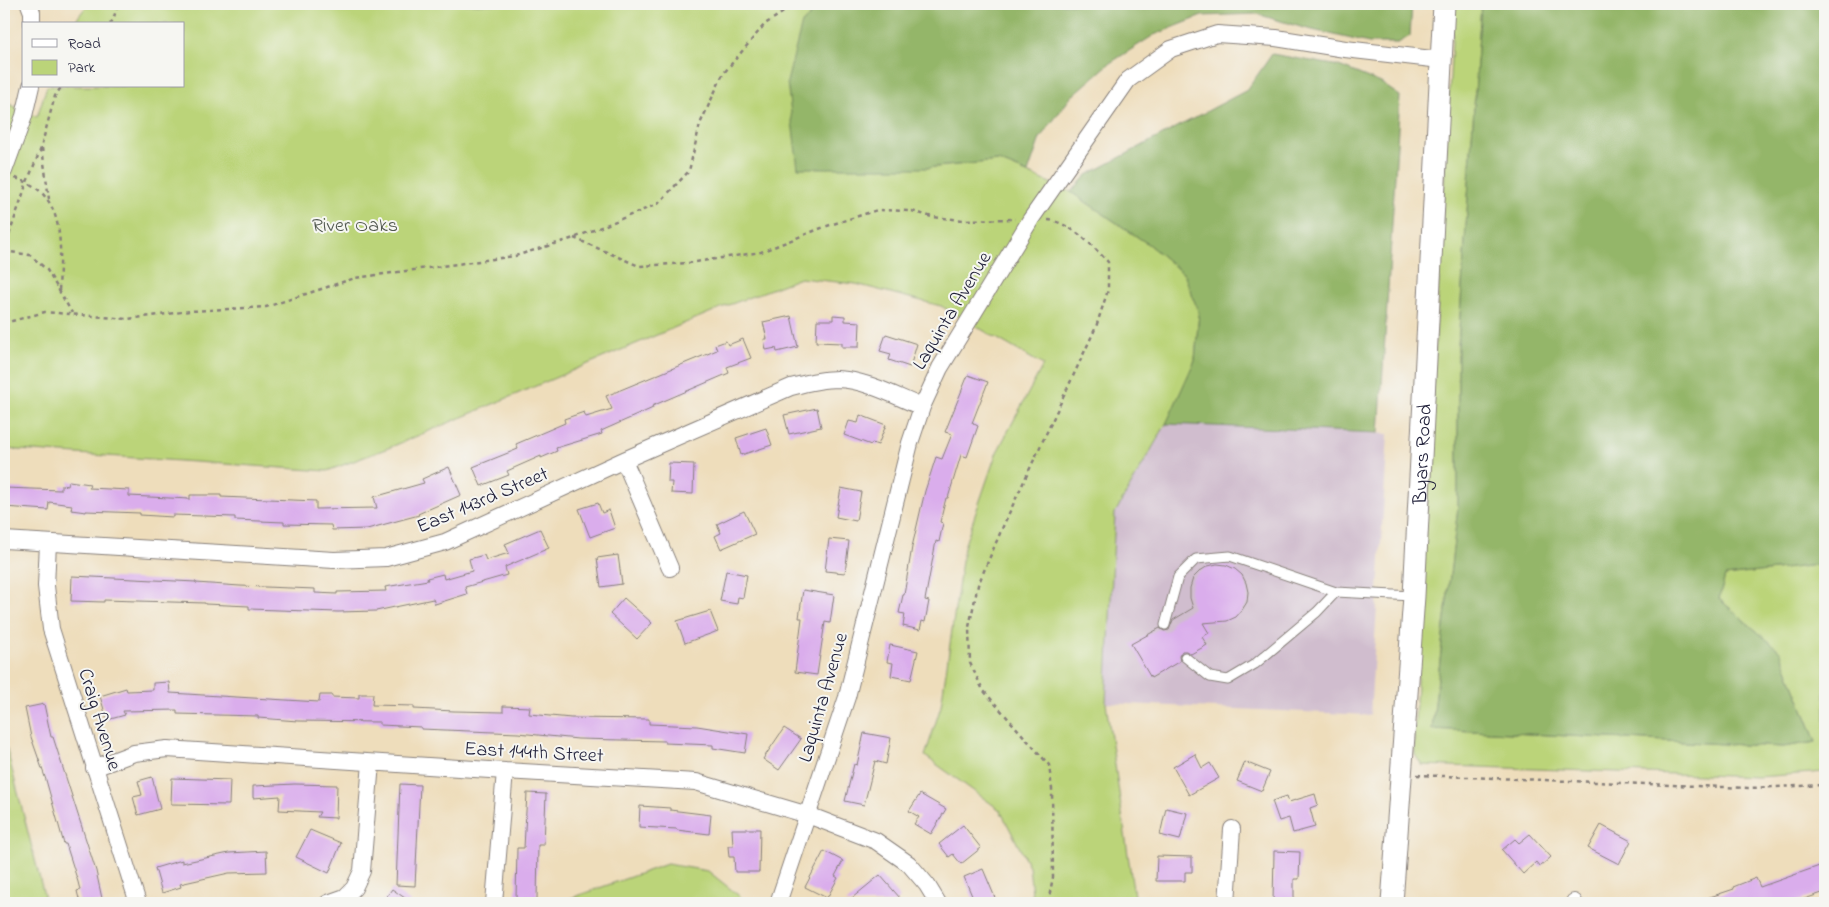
<svg xmlns="http://www.w3.org/2000/svg" width="1829" height="907" font-family="'Indie Flower',sans-serif">
	<rect width="100%" height="100%" fill="#f6f6f2"/>
	<filter id="ink" filterUnits="userSpaceOnUse"><feTurbulence type="fractalNoise" baseFrequency=".02" numOctaves="2"/><feDisplacementMap in="SourceGraphic" scale="10" xChannelSelector="R" yChannelSelector="G"/><feConvolveMatrix kernelMatrix="1 2 1 2 8 2 1 2 1" color-interpolation-filters="sRGB"/></filter>
	<filter id="wash" filterUnits="userSpaceOnUse"><feTurbulence type="fractalNoise" baseFrequency=".0096" numOctaves="4" result="noise"/><feDisplacementMap in="SourceGraphic" scale="20" xChannelSelector="R" yChannelSelector="G"/><feGaussianBlur stdDeviation="1.12" result="paint"/><feColorMatrix in="noise" values="0 0 0 0 0 0 0 0 0 0 0 0 0 0 0 0 0 1.4 0 .05"/><feComposite in="paint" operator="in"/></filter>
	<g filter="url(#wash)">
		<rect width="100%" height="100%" fill="#edb"/>
		<path fill="#d0bdce" d="M1166 424 1388 434 1370 715 1106 703 1115 513Z"/>
		<path fill="#bbd479" stroke="#6e7b5a" d="M88 4H823L802 23 925 168 999 161 1071 192 1148 244 1184 274 1199 313 1195 360 1170 417 1115 513 1106 703 1135 903H1033L1029 866 1000 810 925 756 941 706 964 547 996 454 1043 365 941 306 856 284 800 278 721 308 391 447 327 471 4 449V70L7 77V103L37 117 47 86H184V24H73Z
			M1454 4H1481L1458 346V507L1432 729 1783 747 1816 742 1780 651 1719 599 1725 576 1825 564V772L1758 777 1422 765 1415 755 1414 738Z
			M4 738 46 903H4Z
			M667 864 708 871 748 903H557Z"/>
		<path fill="#94b669" stroke="#5b6c52" d="M823 4H1412L1410 36 1398 43H1369L1304 28 1257 14 1202 16 1154 35 1110 63 1071 97 1040 138 1028 173 998 161 925 168H798L787 82 802 23Z
			M1481 4H1825V564L1725 576 1719 599 1780 651 1816 742 1783 747 1432 729 1458 507V346Z
			M1272 54 1339 66 1381 83 1400 96 1379 433 1166 424 1195 360 1199 313 1184 274 1148 244 1071 192 1087 175 1247 90Z"/>
		<g id="blocks">
			<path fill="#daadec" d="M833 315 845 316V321L860 322 859 347H842V343L816 342 817 320H833Z
				M791 316 798 347 777 352 776 348 766 350 764 339H767L763 322Z
				M886 334 917 344 910 367 889 360 891 354 880 351Z
				M743 339 751 358 727 367 729 373 652 406 653 408 601 431 602 434 556 448 557 451 541 458V456L507 471 509 475 481 486 473 467 518 449 516 444 565 423 564 419 584 412 586 417 612 409 606 396 717 350 715 345 726 341 728 345Z
				M968 375 988 382 972 423 978 426 967 457 961 455 948 498H946L940 522 943 523 939 542 936 541 925 600 929 601 925 622 922 621 920 630 903 626 905 614 899 613 903 595H904L912 547 925 491 936 457 942 459 952 434 945 432Z
				M817 408 821 427 789 434 784 415Z
				M860 415 886 425 878 445 872 443 871 445 844 435 849 421 858 423Z
				M766 428 772 445 741 455 736 438Z
				M669 463 694 464 693 494 671 493 672 482H668Z
				M449 467 461 495 418 514 419 515 367 529 332 530 331 525 284 524V522L235 520V517L173 515V517L140 515V513L86 511V512L71 510 72 505 49 502 48 510 4 507V488L61 490V485L68 486 69 481 90 484 89 488 129 490V496L190 499V495H221V497L316 501V509L377 508 374 497 424 483 422 479Z
				M841 488 861 492 856 521 836 517Z
				M598 503 602 513 609 510 615 528 590 537 579 509Z
				M744 511 755 534 721 549 715 536 721 533 717 524Z
				M540 529 549 548 505 567 507 575 465 587 467 594 435 604 433 599 376 611 338 612 249 609V606L205 604V603L104 600V602L71 601 72 576 196 582V583L240 586 315 589V593L337 594V592L386 591 385 587 428 580 427 578 443 574 444 579 472 571 469 559 484 555 486 560 509 553 505 544Z
				M829 539 849 541 845 573 825 571Z
				M618 555 622 584 601 587 597 558Z
				M1217 564 1226 565 1235 569 1242 575 1246 583 1248 592 1247 602 1242 610 1236 617 1227 621 1203 623 1209 633 1202 637 1207 645 1191 654 1186 651H1182L1179 656 1180 661 1151 678 1131 644 1160 628 1164 631 1169 630 1173 620 1193 608 1190 598V588L1193 578 1200 571 1208 566Z
				M726 571 747 575 743 598 738 597 737 604 720 601Z
				M803 590 834 595 830 623 825 622 817 675 795 672 802 618H799Z
				M624 598 652 623 637 639 610 614Z
				M710 611 718 631 685 643 677 621Z
				M890 645 918 651 911 680 891 676 893 663 887 662Z
				M169 682 170 693 319 702 320 695H332V697L359 698V694H373L372 705 414 706V709L454 711 503 712V706L530 707 529 714 571 718 649 719V724L697 726 748 734 745 753 713 748V745L665 743V741L578 739 518 733 421 729V727L380 725V722L298 721 258 718V716L177 714V710L123 711 125 715 107 720 100 696 126 688 127 691 153 690V683Z
				M44 704 51 737H53L96 871 103 903H80L77 891 80 890 78 882 66 844H64L46 780 31 737 25 708Z
				M784 728 801 739 779 770 763 759Z
				M864 733 891 738 886 764 875 761 864 805 845 801 854 764 857 765Z
				M1195 754 1202 768 1210 763 1219 778 1189 795 1173 767Z
				M1245 762 1270 772 1262 791 1237 781Z
				M152 777 160 809 138 815 133 797 142 795 138 781Z
				M172 778 230 780 229 805 171 804Z
				M295 784 337 785 336 818 317 817 320 812 279 810 280 796 253 798V786Z
				M400 784 420 785 415 886 396 885Z
				M527 793 546 794 544 845H538L537 900 516 899 517 848H524Z
				M920 794 946 809 931 834 914 824 919 817 909 811Z
				M1315 794 1318 805 1310 808 1315 827 1293 833 1289 818 1279 821 1272 801 1287 796 1289 802Z
				M640 806 670 808V810L711 815 709 834 677 830V829L639 827Z
				M1166 808 1187 813 1180 840 1160 835Z
				M963 825 981 848 961 864 953 854 949 857 939 844Z
				M1601 825 1631 841 1619 864 1588 848Z
				M732 829H760L759 872H735L734 857H729L728 846H733Z
				M310 830 341 843 329 873 296 857Z
				M1530 834 1551 857 1540 867 1536 862 1523 874 1502 850 1515 839 1519 843Z
				M266 851 267 872 229 873 180 884 181 887 162 893 155 868 182 860V863L229 853Z
				M824 851 843 861 835 876 838 878 827 898 805 887Z
				M1274 851 1300 852 1299 879H1294V903H1273Z
				M1157 856 1192 857V872H1185V881H1156Z
				M1825 864V892L1793 903H1698V901L1734 889 1733 887 1756 878 1760 887Z
				M983 869 996 900 989 903H975L964 877Z
				M880 875 900 898 894 903H846Z
				M392 889 412 903H382Z"/>
		</g>
	</g>
	<g filter="url(#ink)">
		<use href="#blocks" fill-opacity="0" stroke="#88807b" stroke-width="1"/>
		<g fill="none" stroke-linecap="round" stroke-linejoin="round">
			<g stroke="#88807b" stroke-width="11">
				<path id="service" d="M1165 625 1178 577 1196 559 1230 556 1336 592
					M1185 657 1210 677 1228 680 1255 664 1317 612 1336 592 1413 596"/>
			</g>
			<g stroke="#88807b" stroke-width="18">
				<path id="minor" d="M29 4 32 12V24
					M4 171 24 116 31 86
					M624 460 670 568
					M4 540 334 560 386 558 445 542 624 460 791 387C806 383 821 379 837 379 866 380 895 396 922 407
					M48 543 46 586 51 629 138 903
					M94 768 134 753 167 749 505 771 696 782 808 815 876 841 909 864 927 885 938 903
					M328 903 345 897 354 888 362 871 371 763
					M494 903 505 771
					M778 903 847 697 910 443 922 407 940 368 1031 219 1128 80 1171 49 1217 34 1276 38 1345 49 1441 60
					M1227 903 1232 829
					M1574 903V902"/>
			</g>
			<g stroke="#88807b" stroke-width="23">
				<g id="tertiary">
					<path id="s1" d="M1392 903 1414 596 1444 4"/>
				</g>
			</g>
			<path stroke="#88807b" stroke-width="2.5" stroke-dasharray="4 4" stroke-linecap="butt" d="M110 24 113 20 118 4
				M42 148 49 199
				M15 178C69 193 60 250 59 293
				M1048 220C1070 222 1093 246 1108 262V290L1096 327 1004 524 978 585 969 627 970 663 983 690 1049 765 1052 789 1053 877 1048 903
				M574 238 639 266 689 263 761 252 824 227 877 210 912 211 932 217 963 220 1015 219
				M4 250 27 182 40 151 55 96 62 86
				M4 251 30 255 47 270 72 313
				M4 325 12 321 45 312 127 319 190 311 266 307 355 278 515 256 574 238 658 204 689 171 700 124 723 74 765 24 796 4
				M1417 775 1748 788 1825 785"/>
			<use href="#service" stroke="#fff" stroke-width="9"/>
			<use href="#minor" stroke="#fff" stroke-width="16"/>
			<use href="#tertiary" stroke="#fff" stroke-width="21"/>
		</g>
	</g>
	<g text-anchor="middle" stroke-width="4" stroke-linejoin="round" paint-order="stroke">
		<g font-size="20" fill="#50574e" stroke="#f6f6f2">
			<text x="355" y="231">River Oaks</text>
		</g>
		<g font-size="20" fill="#22223b" stroke="#f6f6f2">
			<text transform="translate(951 310) rotate(-59)" y="7">Laquinta Avenue</text>
			<text dy="7" stroke="none"><textPath href="#s1" startOffset="450">Byars Road</textPath></text>
			<text transform="translate(482 499) rotate(-23)" y="7">East 143rd Street</text>
			<text transform="translate(822 697) rotate(-74)" y="7">Laquinta Avenue</text>
			<text transform="translate(101 719) rotate(73)" y="7">Craig Avenue</text>
			<text transform="translate(534 751) rotate(3)" y="7">East 144th Street</text>
		</g>
	</g>
	<rect width="1829" height="907" fill="none" stroke="#f6f6f2" stroke-width="20"/>
	<rect x="22" y="22" width="162" height="65" fill="#f6f6f2" stroke="#a1a1a9"/>
	<rect x="32" y="39" width="25" height="8" fill="#ffffff" stroke="#a1a1a9"/>
	<text x="68" y="48" font-size="15" fill="#22223b">Road</text>
	<rect x="32" y="60" width="25" height="15" fill="#bbd479" stroke="#a1a1a9"/>
	<text x="68" y="72" font-size="15" fill="#22223b">Park</text>
</svg>
